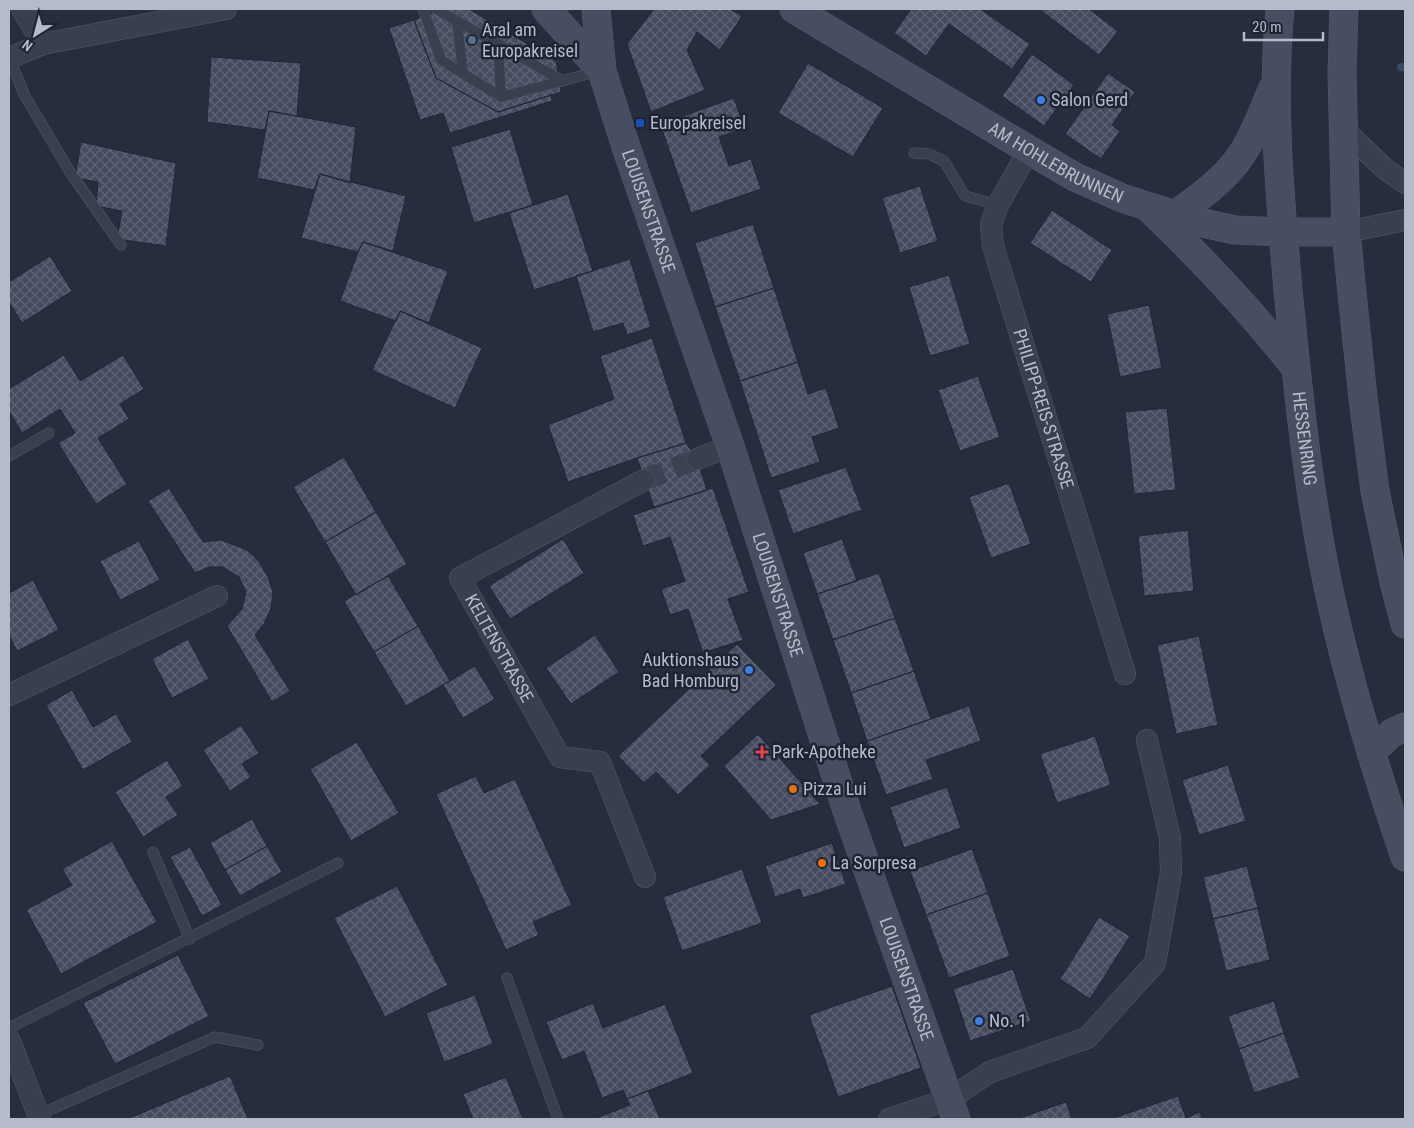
<svg xmlns="http://www.w3.org/2000/svg" width="1414" height="1128" font-family="'Roboto Condensed',sans-serif">
	<defs>
		<pattern id="building-cross-hatch" width="8" height="8" patternUnits="userSpaceOnUse" patternTransform="scale(1.25)"><rect width="8" height="8" fill="#454c60"/><path d="M0 0l8 8M0 8l8-8" fill="none" stroke="#5e6475"/></pattern>
	</defs>
	<rect width="100%" height="100%" fill="#262d3f"/>
	<g fill="none" stroke-linecap="round" stroke-linejoin="round">
		<path stroke="#3c4867" stroke-width="8" d="M1401 67H1405"/>
	</g>
	<path fill="url(#building-cross-hatch)" stroke="#212636" d="M442 9H469L556 61 561 92 498 112 436 78 414 20Z
		M654 9H730L742 16 720 50 697 32 687 50 705 90 651 112 627 44Z
		M911 9H980L1030 44 1012 69 949 24 926 56 894 33Z
		M1039 9H1089L1118 31 1099 55Z
		M414 20 436 78 498 112 551 95 552 101 450 133 443 113 420 120 389 28Z
		M1032 54 1074 85 1044 126 1002 96Z
		M211 57 301 63 297 116 269 111 265 130 207 122Z
		M808 63 883 108 853 157 778 113Z
		M1108 73 1135 92 1112 125 1120 131 1101 159 1065 134Z
		M734 98 744 128 719 137 729 166 751 159 761 189 691 213 660 124Z
		M269 111 356 127 350 183 320 174 314 190 257 178Z
		M510 129 533 205 474 223 451 147Z
		M81 142 176 163 166 246 117 239 122 211 96 206 98 182 75 178Z
		M320 174 406 196 393 251 363 242 358 252 301 238Z
		M920 186 938 241 900 253 882 198Z
		M568 194 593 271 534 290 509 213Z
		M1052 210 1112 250 1091 282 1030 243Z
		M753 224 774 288 715 307 695 243Z
		M363 242 448 271 429 323 400 311 396 321 340 301 358 252Z
		M50 256 72 291 22 323 9 302V282Z
		M630 259 651 327 627 335 623 323 593 332 576 276Z
		M949 275 970 344 930 356 909 287Z
		M774 288 798 362 740 381 715 307Z
		M1149 305 1162 368 1120 377 1107 314Z
		M400 311 482 348 455 408 372 370Z
		M652 338 686 443 637 458 568 482 548 425 614 399 600 356Z
		M64 355 80 381 123 355 144 389 120 404 129 419 98 438 127 484 96 504 58 443 75 433 60 409 22 433 9 411V389Z
		M798 362 808 394 826 388 839 428 812 437 820 462 771 478 740 381Z
		M978 376 1000 437 960 451 938 390Z
		M1167 408 1176 490 1134 494 1125 412Z
		M686 443 697 459 707 490 654 507 637 458Z
		M344 457 376 512 325 542 293 487Z
		M846 467 862 510 793 534 778 490Z
		M1009 483 1031 544 991 558 969 497Z
		M169 488 203 542 221 540 247 550 258 560 268 577 273 592 271 608 264 624 255 635 290 691 272 702 227 626 242 609 246 592 239 577 223 567H209L195 573 148 501Z
		M713 488 749 592 728 599 743 640 703 653 688 609 670 615 661 589 685 581 670 537 643 546 633 515Z
		M376 512 407 564 356 595 325 542Z
		M1188 530 1194 591 1144 596 1138 536Z
		M563 539 584 573 510 619 489 586Z
		M842 539 857 581 817 594 803 553Z
		M139 541 160 580 120 600 100 561Z
		M879 573 895 618 833 640 817 594Z
		M388 576 418 626 374 652 344 601Z
		M33 580 59 630 17 651 9 635V593Z
		M895 618 914 671 851 693 833 640Z
		M418 626 450 681 406 706 374 652Z
		M595 635 619 672 571 704 546 668Z
		M1199 636 1218 725 1176 734 1157 645Z
		M188 639 209 679 172 698 152 659Z
		M737 644 776 685 701 756 710 765 678 795 656 772 644 783 618 756Z
		M475 666 495 699 463 718 443 685Z
		M914 671 931 719 867 741 851 693Z
		M72 690 93 727 116 714 132 742 83 770 46 705Z
		M969 706 981 741 926 760 933 779 886 795 867 741Z
		M241 725 259 753 242 764 251 777 230 791 203 750Z
		M758 734 820 804 771 820 724 766Z
		M1095 736 1111 785 1057 803 1040 754Z
		M357 742 399 813 351 841 310 769Z
		M167 760 183 786 166 797 178 815 143 837 115 792Z
		M1228 765 1246 821 1199 835 1182 780Z
		M476 776 484 793 515 779 572 905 533 922 539 935 506 950 436 794Z
		M947 787 961 828 904 848 890 807Z
		M252 819 267 846 225 870 210 843Z
		M112 841 157 922 61 974 26 910 72 885 62 869Z
		M832 843 846 884 803 898 800 889 775 897 765 866Z
		M267 846 282 872 240 896 225 870Z
		M190 847 222 905 202 916 170 857Z
		M972 849 988 893 926 915 910 871Z
		M1247 866 1258 908 1213 919 1203 877Z
		M742 869 762 923 682 951 663 897Z
		M397 886 448 985 385 1017 334 918Z
		M988 893 1010 956 949 978 926 915Z
		M1258 908 1270 960 1226 971 1213 919Z
		M1099 917 1130 936 1090 999 1060 979Z
		M178 955 209 1016 115 1064 83 1003Z
		M1013 969 1031 1021 970 1041 953 989Z
		M892 986 921 1068 838 1097 809 1015Z
		M475 995 493 1044 444 1062 426 1013Z
		M1274 1001 1284 1033 1239 1049 1228 1016Z
		M593 1003 603 1028 665 1004 693 1073 627 1099 623 1090 602 1098 584 1051 562 1060 546 1022Z
		M1284 1033 1300 1078 1254 1093 1239 1049Z
		M230 1076 248 1119H127Z
		M506 1077 523 1119H473L463 1094Z
		M648 1091 660 1119H594L630 1105 627 1099Z
		M1178 1096 1186 1118 1200 1112 1202 1119H1111Z
		M1066 1102 1072 1119H1017Z"/>
	<g fill="none" stroke-linecap="round" stroke-linejoin="round">
		<path stroke="#3c4254" stroke-width="21" stroke-dasharray="21 11" stroke-linecap="butt" d="M644 480 697 459"/>
		<g stroke="#555a69" stroke-width="11">
			<path id="lane" d="M423 9 441 60 501 97 599 71
				M436 9 563 81
				M457 21 463 74
				M498 44 501 97
				M9 58 25 96 70 172 121 245
				M914 153 929 154 944 161 965 196 998 205
				M9 456 49 433
				M153 852 190 939
				M507 978 558 1119
				M9 1028 338 863
				M38 1115 215 1037 258 1045"/>
		</g>
		<g stroke="#555a69" stroke-width="22">
			<g id="street">
				<path d="M22 9 43 44"/>
				<path d="M9 58 43 44 226 9"/>
				<path d="M1343 129 1385 169 1405 183"/>
				<path id="s1" d="M1029 150 998 205 991 224 993 246 1125 674"/>
				<path d="M1346 232 1405 220"/>
				<path d="M697 459 730 446"/>
				<path id="s2" d="M644 480 460 578 560 757 600 762 645 877"/>
				<path d="M9 695 217 596"/>
				<path d="M9 1039 40 1119"/>
				<path d="M889 1119 949 1099 990 1072 1087 1038 1155 963 1171 873 1170 838 1147 740"/>
			</g>
		</g>
		<g stroke="#555a69" stroke-width="29">
			<g id="secondary">
				<path d="M546 9 602 71"/>
				<path id="s3" d="M596 9 602 71 626 147 730 446 847 811 956 1119"/>
				<path id="s4" d="M794 9 1029 150 1075 177 1122 198 1194 221 1235 230 1283 232H1346"/>
				<path id="s5" d="M1280 9C1271 102 1280 197 1288 290 1297 380 1306 471 1323 561 1342 661 1372 760 1405 857"/>
				<path d="M1344 9 1342 73 1346 232 1352 293 1363 398 1375 491 1394 582 1405 624"/>
				<path d="M1151 210C1203 260 1251 311 1295 367"/>
				<path d="M1175 215C1203 195 1233 174 1249 142 1258 125 1265 106 1273 88"/>
				<path d="M1371 752 1392 733 1405 727"/>
			</g>
		</g>
		<use href="#lane" stroke="#3a3f4f" stroke-width="10"/>
		<use href="#street" stroke="#3a3f4f" stroke-width="21"/>
		<use href="#secondary" stroke="#484e61" stroke-width="28"/>
	</g>
	<circle fill="#5c6f8a" stroke="#1f2434" stroke-width="2" cx="472" cy="40" r="5"/>
	<g fill="#3f7fe0" stroke="#1f2434" stroke-width="2">
		<circle cx="1041" cy="100" r="5"/>
		<circle cx="749" cy="670" r="5"/>
		<circle cx="979" cy="1021" r="5"/>
	</g>
	<rect fill="#1a4fb4" stroke="#1f2434" stroke-width="2" x="635" y="118" width="10" height="10" rx="2.5"/>
	<path fill="#e0444e" stroke="#1f2434" stroke-width="2" d="M759.5 744.5h5v5h5v5h-5v5h-5v-5h-5v-5h5z"/>
	<g fill="#e8710a" stroke="#1f2434" stroke-width="2">
		<circle cx="793" cy="789" r="5"/>
		<circle cx="822" cy="863" r="5"/>
	</g>
	<g text-anchor="middle" stroke-width="5" stroke-linejoin="round" paint-order="stroke">
		<g font-size="18" fill="#b6bbc9" stroke="#1f2434" text-anchor="start">
			<text x="482" y="36">Aral am<tspan x="482" dy="21">Europakreisel</tspan></text>
			<text x="1051" y="106">Salon Gerd</text>
			<text x="650" y="129">Europakreisel</text>
			<text x="739" y="666" text-anchor="end">Auktionshaus<tspan x="739" dy="21">Bad Homburg</tspan></text>
			<text x="772" y="758">Park-Apotheke</text>
			<text x="803" y="795">Pizza Lui</text>
			<text x="832" y="869">La Sorpresa</text>
			<text x="989" y="1027">No. 1</text>
		</g>
		<g font-size="18" fill="#b6bbc9" stroke="#1f2434">
			<text dy="6" stroke="none"><textPath href="#s4" startOffset="304">AM HOHLEBRUNNEN</textPath></text>
			<text dy="6" stroke="none"><textPath href="#s3" startOffset="210">LOUISENSTRASSE</textPath></text>
			<text dy="6" stroke="none"><textPath href="#s1" startOffset="276">PHILIPP-REIS-STRASSE</textPath></text>
			<text dy="6" stroke="none"><textPath href="#s5" startOffset="431">HESSENRING</textPath></text>
			<text dy="6" stroke="none"><textPath href="#s3" startOffset="615">LOUISENSTRASSE</textPath></text>
			<text dy="6" stroke="none"><textPath href="#s2" startOffset="289">KELTENSTRASSE</textPath></text>
			<text dy="6" stroke="none"><textPath href="#s3" startOffset="1020">LOUISENSTRASSE</textPath></text>
		</g>
	</g>
	<rect width="1414" height="1128" fill="none" stroke="#b6bbc9" stroke-width="20"/>
	<g transform="translate(35 35) rotate(216)" stroke="#1f2434" stroke-width="4" paint-order="stroke">
	<path d="M0-4L9 19L0 12L-9 19Z" fill="#b6bbc9"/>
	<text y="-8" font-size="14" font-weight="bold" text-anchor="middle" fill="#b6bbc9">N</text>
	</g>
	<path d="M1244 32v8h79v-8" fill="none" stroke="#b6bbc9" stroke-width="2.5"/>
	<text x="1252" y="32" font-size="15" fill="#b6bbc9" stroke="#1f2434" stroke-width="4" paint-order="stroke">20 m</text>
</svg>
